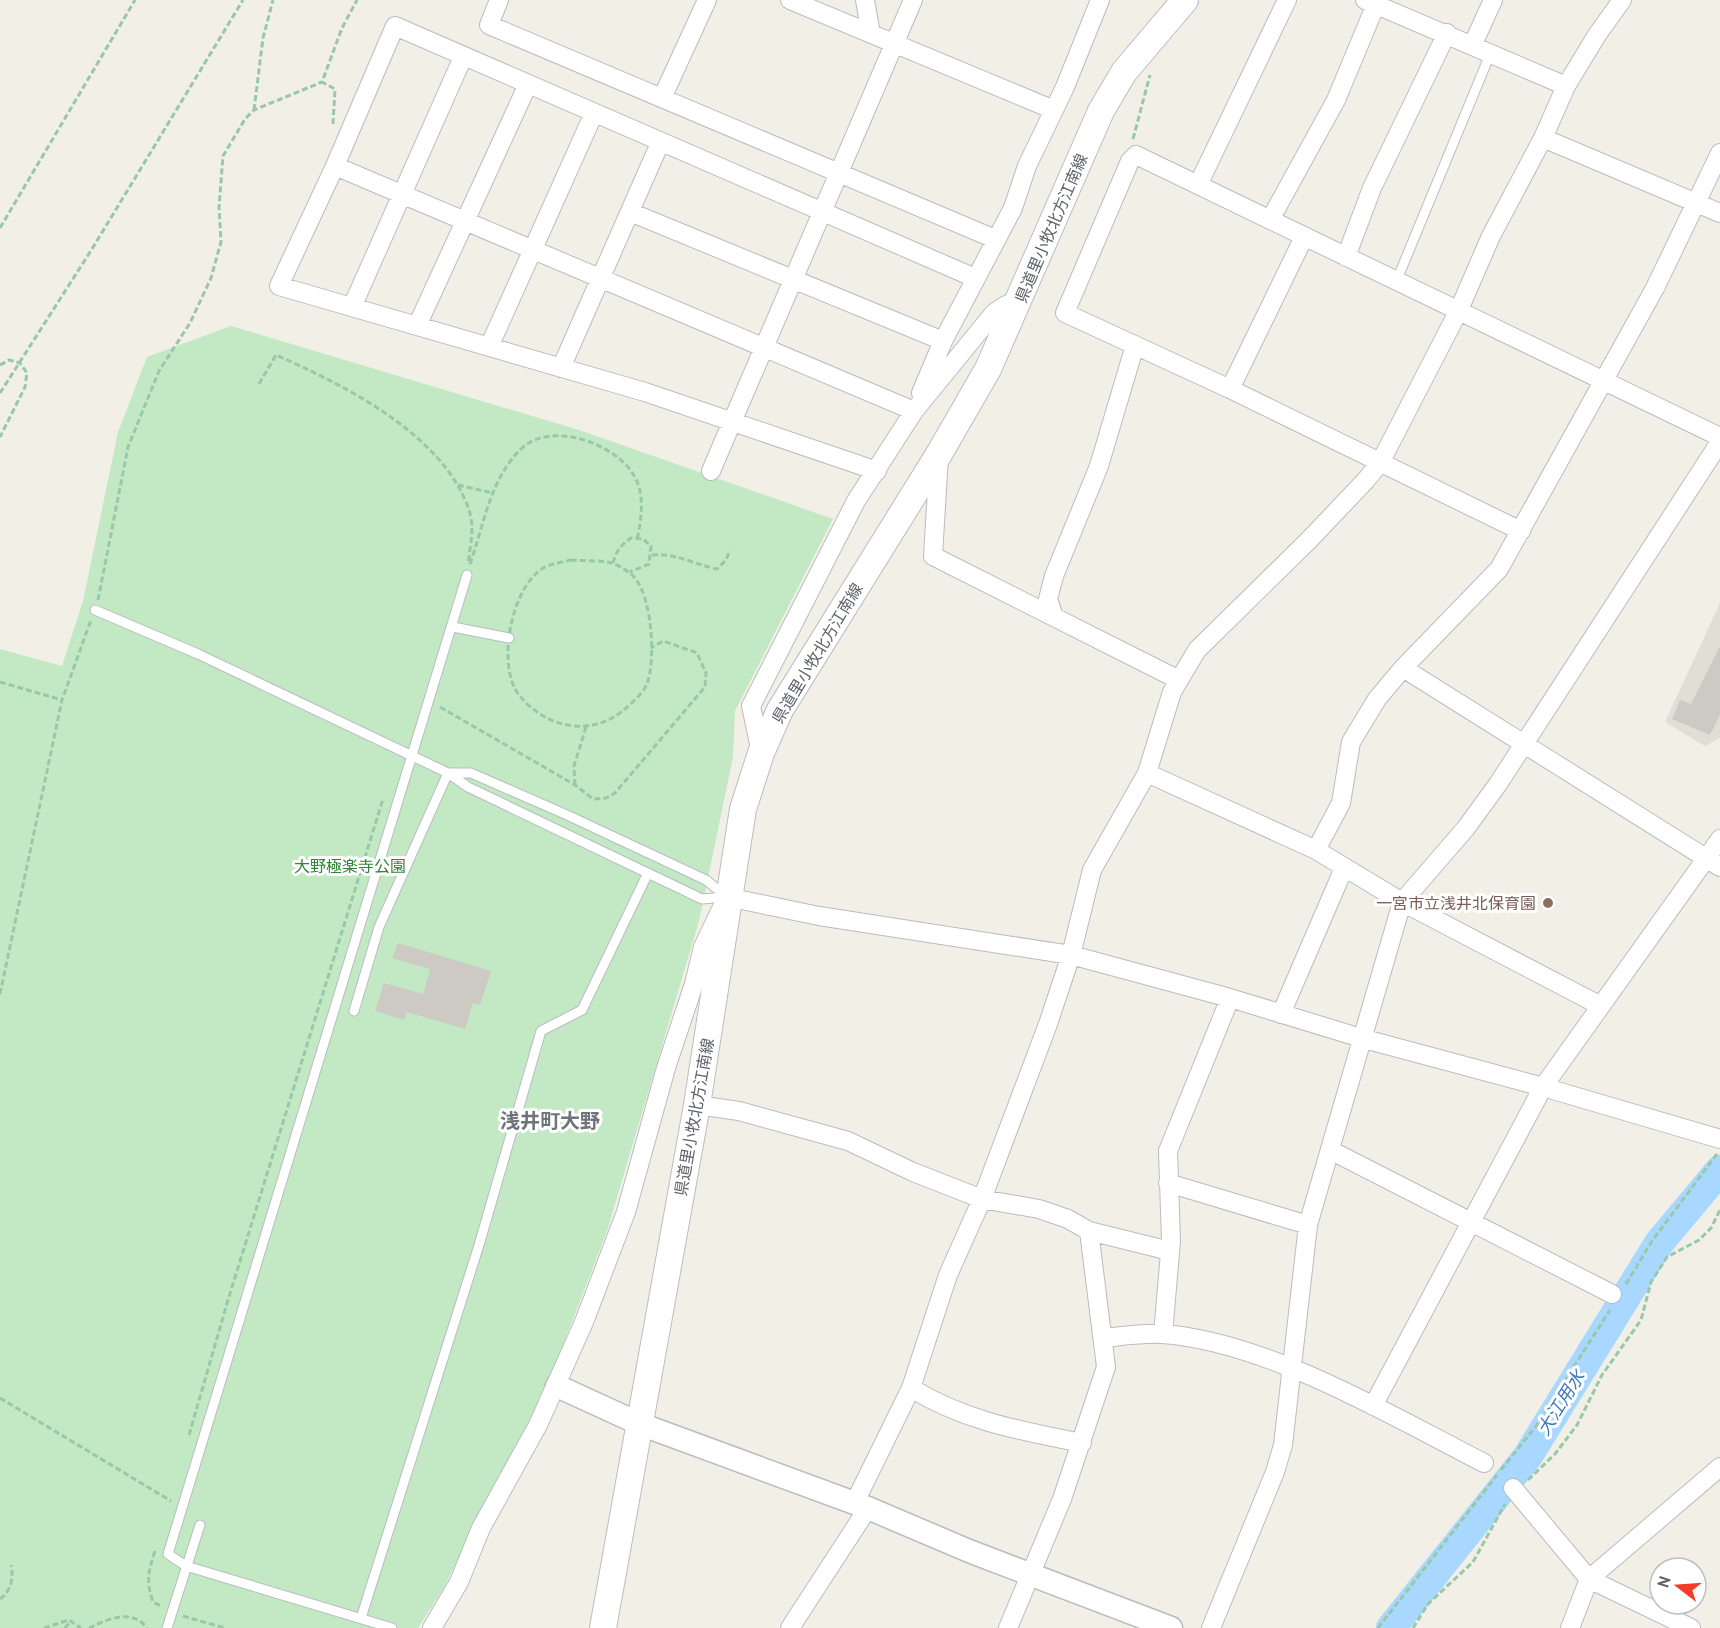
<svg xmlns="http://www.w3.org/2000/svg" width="1720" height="1628" font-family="'PT Sans','Noto Sans JP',sans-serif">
	<rect width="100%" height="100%" fill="#f1efe6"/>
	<path fill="#e1ded5" d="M1720 603V738L1705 746 1665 722Z"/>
	<path fill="#c2e9c3" d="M231 326 579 430 833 519 735 711 733 757 699 921 607 1231 549 1381 443 1589 418 1628H0V649L62 666 83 601 118 432 147 357Z"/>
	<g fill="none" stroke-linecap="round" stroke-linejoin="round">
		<path stroke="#a8d8ff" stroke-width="30" d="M1391 1628 1528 1456 1659 1243 1720 1170"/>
	</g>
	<path fill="#cccac3" d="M1720 646V715L1710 735 1672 719 1680 700 1691 704Z
		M398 943 491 971 480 1005 473 1003 465 1029 407 1012 404 1020 375 1011 384 983 423 994 430 969 392 958Z"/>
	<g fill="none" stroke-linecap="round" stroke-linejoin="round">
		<g stroke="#b9bcc0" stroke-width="11">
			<path id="service" d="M1396 282 1491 52
				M95 610 198 654 448 773 379 927 354 1011
				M453 627 509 638
				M448 773H471L567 815 706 880 727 897 702 899 468 787Z
				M361 1618 479 1245 541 1031 582 1010 648 873
				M167 1628 200 1525
				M392 1628 186 1566 168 1554 467 575"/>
		</g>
		<g stroke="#b9bcc0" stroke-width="20">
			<path id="minor" d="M499 0 489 25 995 239
				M790 0 1054 110
				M865 0 871 34
				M1365 0 1566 86
				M1473 44 1493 0
				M662 98 707 0
				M1543 138 1720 213
				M335 166 914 411
				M1198 185 1287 0
				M630 212 943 341
				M1270 220 1336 100 1376 4
				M1346 257 1372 188 1447 33
				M352 307 463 57
				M417 326 528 84
				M489 347 594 113
				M561 368 660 143
				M1230 389 1304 237
				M921 393 943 341 1013 208 1027 166 1065 87 1100 0
				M939 456 933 556 1179 680
				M711 471 913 0
				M877 471 645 392 279 286 335 166 395 26 975 278
				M1521 531 1230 389 1065 313 1130 161 1136 155 1720 437
				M1054 617 1048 599 1054 576 1099 466 1135 345
				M1403 668 1720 867
				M761 753 751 706 856 501 914 411 994 313 1006 305 1019 301
				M1147 773 1316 850 1402 902 1599 1005
				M1316 850 1341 803 1351 742 1377 699 1403 668 1499 569 1655 288 1720 153
				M1281 1014 1344 868
				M697 1105 739 1111 848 1141 913 1172 982 1199 1039 1209 1068 1219 1089 1231 1106 1367 1062 1499 1008 1628
				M1330 1150 1612 1294
				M1168 1183 1308 1225
				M1089 1231 1170 1251
				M1163 1334 1171 1241 1168 1151 1230 998
				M1103 1338C1123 1336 1143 1333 1162 1334 1266 1341 1392 1416 1484 1463
				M911 1388C964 1421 1022 1431 1082 1443
				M1373 1406 1543 1087 1720 839
				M1513 1488 1589 1579 1691 1628
				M854 1504 911 1388 948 1275 982 1199 1048 1024 1071 955 1092 870 1147 773 1172 692 1197 650 1310 539 1366 480 1380 463 1458 312 1491 236 1543 138 1566 86 1597 35 1622 0
				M432 1628 459 1582 481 1528 538 1425 584 1322 626 1212 666 1068 694 984 703 947 727 897 819 916 1071 955 1230 998 1361 1038 1543 1087 1720 1139
				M790 1628 868 1508
				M1211 1628 1275 1472 1283 1445 1308 1225 1402 902 1466 828 1498 784 1720 442
				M1570 1628 1589 1579 1720 1467"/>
		</g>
		<g stroke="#b9bcc0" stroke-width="25">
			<path id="tertiary" d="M557 1386 640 1424 868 1508 969 1551 1171 1628"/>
		</g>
		<g stroke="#babdc3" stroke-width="28">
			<path id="secondary" d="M603 1628 697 1105 743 809 761 753 780 710 939 454 988 369 1101 111 1124 72 1185 0"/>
		</g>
		<path stroke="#99c8a8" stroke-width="3" stroke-dasharray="6 3" stroke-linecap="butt" d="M254 110 263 38 273 0
			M333 124 335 89 322 82 342 28 357 0
			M1133 139 1150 75
			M0 228 135 0
			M0 365 9 360 20 363 27 373 25 387 0 437
			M259 384 276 355C344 385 443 434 469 510 475 527 470 547 468 564
			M0 393 92 249 243 0
			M458 485 493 493
			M652 555C677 553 693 564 717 569L726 560 730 550
			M571 560C584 561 600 560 612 563 619 565 631 573 635 578 652 599 656 659 647 684 643 693 634 701 626 708 593 738 546 729 519 695 496 666 511 585 545 567 553 563 563 562 571 560Z
			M613 563C616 551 621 545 631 538L643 539 651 546 649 564 630 572
			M470 564C484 525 490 478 522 448 553 419 625 446 638 484 644 500 641 523 637 539
			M98 600 128 447 159 371 190 323 211 278 221 242 219 207 223 156 245 119 254 110 322 82
			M0 682 62 700
			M440 707 575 785 593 799 606 798 615 793 705 687 706 673 697 653 663 641 651 648
			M575 785 574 766 586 727
			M0 994 62 700 91 620
			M1626 1284 1652 1241 1717 1154
			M0 1398 171 1501
			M189 1435 228 1300 383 799
			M1501 1470 1536 1426 1610 1310
			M1528 1480 1555 1454 1577 1425 1602 1375 1641 1320 1651 1282 1667 1257 1699 1240 1711 1228 1720 1210
			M155 1551C148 1571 146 1582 153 1602L161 1606
			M0 1599C11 1591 14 1578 11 1565
			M183 1616 225 1628
			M44 1628 69 1620 81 1628
			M65 1628 71 1621
			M89 1628C108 1619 132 1608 147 1628
			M1378 1628 1497 1475
			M1413 1628 1428 1604 1473 1562 1505 1504"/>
		<use href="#service" stroke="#fff" stroke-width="9"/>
		<use href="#minor" stroke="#fff" stroke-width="18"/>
		<use href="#tertiary" stroke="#fff" stroke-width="22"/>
		<use href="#secondary" stroke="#fff" stroke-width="26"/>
	</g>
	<circle fill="#8d6e63" stroke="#fff" stroke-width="2" cx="1548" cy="903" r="6"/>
	<g text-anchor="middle" stroke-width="6" stroke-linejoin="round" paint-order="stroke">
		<g font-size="16" fill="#5e6268" stroke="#fff">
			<text transform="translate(1051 228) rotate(-67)" y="6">県道里小牧北方江南線</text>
			<text transform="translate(817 653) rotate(-59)" y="6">県道里小牧北方江南線</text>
			<text transform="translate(694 1117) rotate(-80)" y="6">県道里小牧北方江南線</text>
		</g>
		<g font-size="16" fill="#308435" stroke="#fff">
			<text x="350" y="872">大野極楽寺公園</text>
		</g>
		<g font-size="16" fill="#785e54" stroke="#fff" text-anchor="end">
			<text x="1536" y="909">一宮市立浅井北保育園</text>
		</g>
		<g font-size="18" font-style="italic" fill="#3e78b8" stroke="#fff">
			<text transform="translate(1561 1403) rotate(-58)" y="6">大江用水</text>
		</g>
		<g font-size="20" font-weight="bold" fill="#6f747a" stroke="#fff">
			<text x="550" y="1128">浅井町大野</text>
		</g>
	</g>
	<g transform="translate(1678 1586) rotate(287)"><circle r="28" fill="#ffffff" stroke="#bfc0c3" stroke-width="1.5"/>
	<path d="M0-4.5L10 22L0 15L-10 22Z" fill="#f33d2a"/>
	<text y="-9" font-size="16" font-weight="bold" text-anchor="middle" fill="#5e6268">N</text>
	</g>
</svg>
